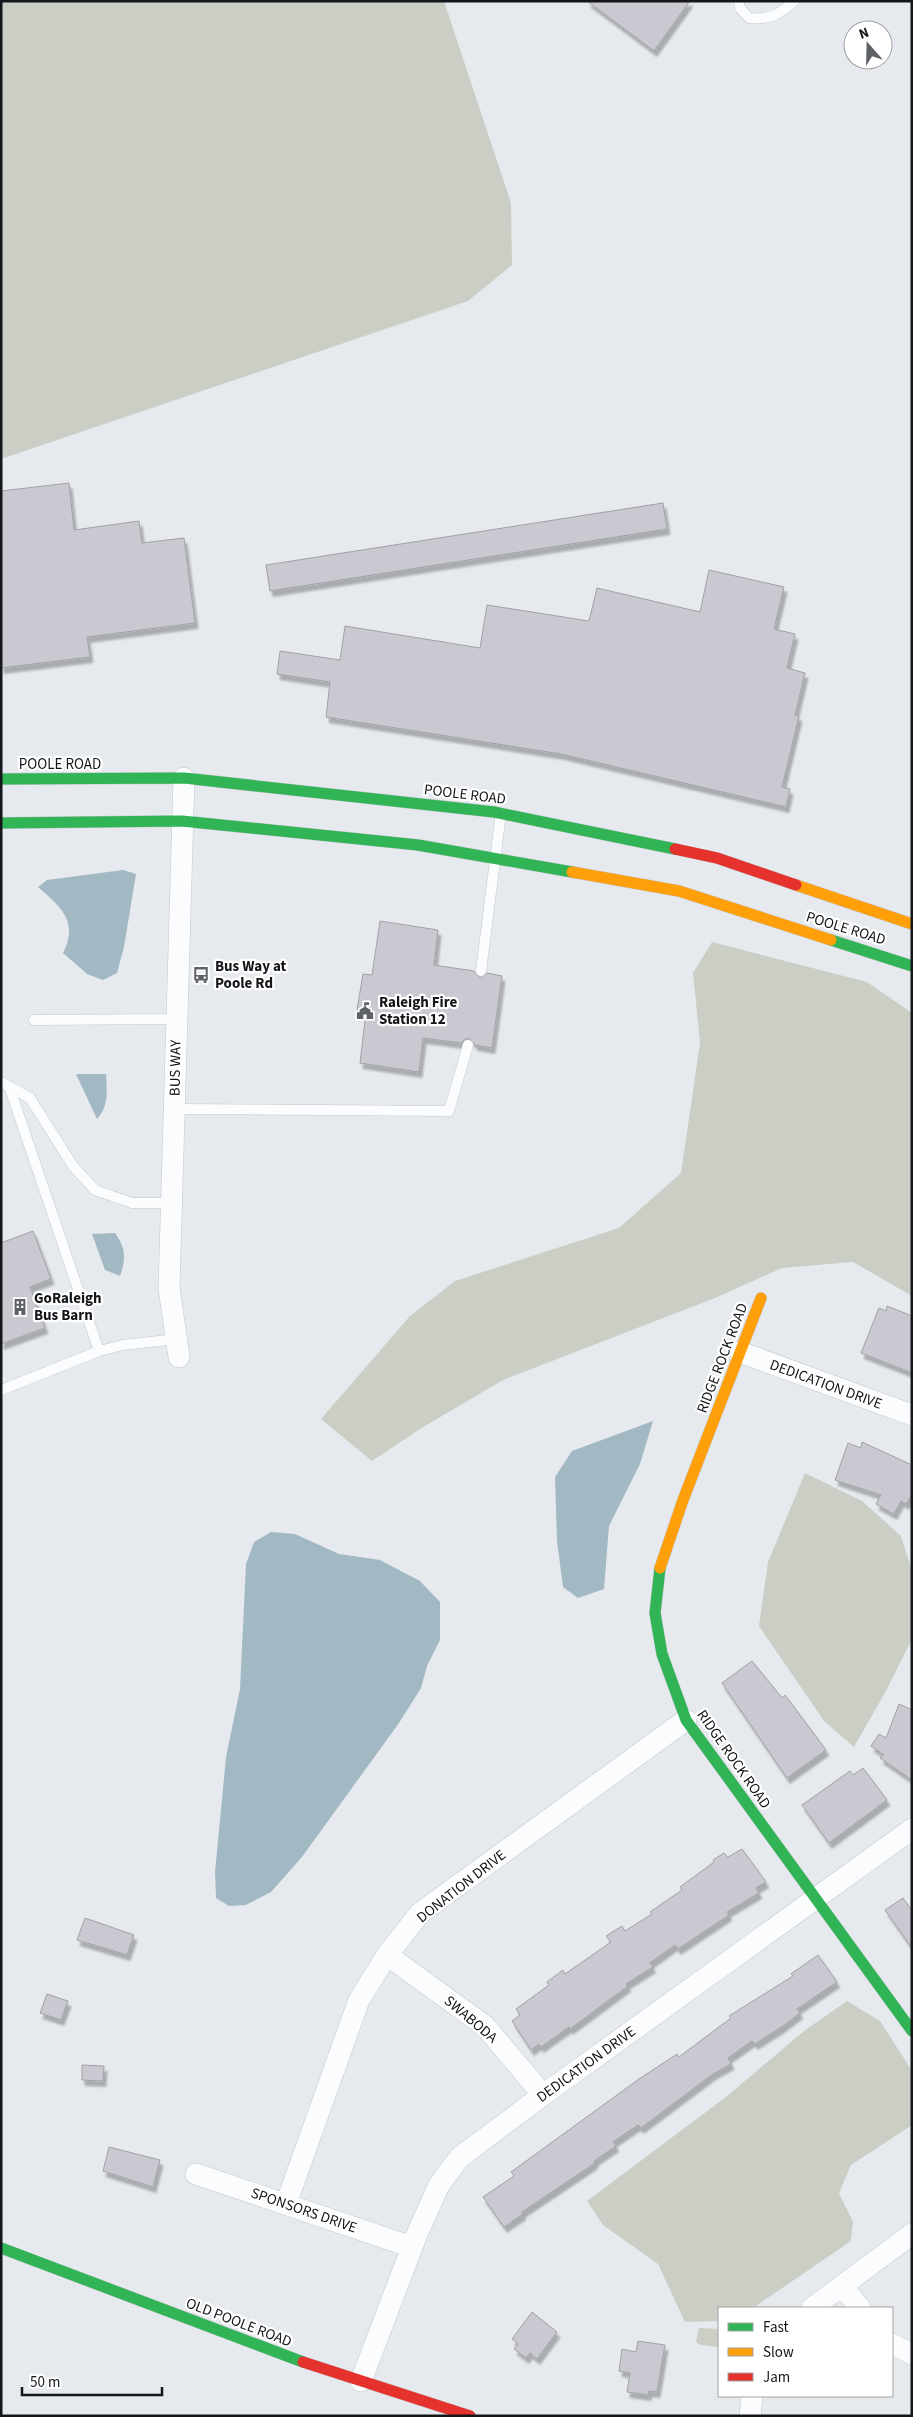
<svg xmlns="http://www.w3.org/2000/svg" width="913" height="2417" font-family="'Source Sans 3',sans-serif">
	<defs>
		<filter id="shadow"><feDropShadow dx="3" dy="5.5" stdDeviation="1" flood-color="#0004"/></filter>
	</defs>
	<rect width="100%" height="100%" fill="#e6eaef"/>
	<path fill="#cacec5" d="M1 1H444L511 203 512 265 468 301 1 459Z
		M712 942 867 982 912 1013V1296L853 1262 782 1268 715 1298 503 1380 420 1429 372 1461 321 1419 410 1316 455 1281 619 1228 681 1173 700 1043 693 973Z
		M805 1473 862 1501 901 1536 912 1571V1639L886 1691 854 1747 824 1721 759 1626 768 1562Z
		M847 2001 880 2021 912 2071V2125L851 2165 839 2193 853 2222 851 2241 753 2308H719V2321L685 2322 658 2264 603 2225 587 2201 726 2097 804 2031Z
		M699 2328 719 2329V2347L700 2345 696 2342Z"/>
	<path fill="#a2b9c4" d="M123 870 136 874 124 947 117 973 103 980 87 974 63 953C79 922 61 907 38 887L47 880Z
		M76 1074H106C107 1091 109 1106 97 1119Z
		M115 1233C126 1248 126 1259 120 1276L105 1270 92 1234Z
		M653 1421 640 1464 609 1526 604 1589 578 1598 563 1587 557 1541 555 1477 572 1451Z
		M271 1532 295 1534 339 1554 380 1560 420 1581 440 1602V1640L427 1666 421 1688 399 1723 302 1857 271 1892 246 1905 229 1906 216 1898 215 1872 226 1757 240 1689 246 1564 254 1542Z"/>
	<path fill="#cac8d0" stroke="#a0a1a5" filter="url(#shadow)" d="M587 1H690L654 51Z
		M69 483 74 530 139 521 142 543 184 538 195 623 87 637 90 657 1 668V491Z
		M663 503 667 529 270 591 266 565Z
		M709 570 784 587 774 629 795 634 787 668 805 673 795 715 799 716 782 787 790 789 786 807 561 754 326 717 330 682 277 674 280 651 340 660 345 626 480 648 487 605 589 621 597 588 700 612Z
		M380 921 438 930 434 965 474 971 480 978 487 973 502 976 492 1048 475 1045 469 1038 464 1040 461 1043 423 1038 419 1072 360 1063 366 1012 357 1010 363 974 372 975Z
		M33 1231 51 1279 30 1287 45 1328 1 1344V1243Z
		M887 1306 912 1316V1373L861 1353 879 1308 886 1311Z
		M862 1442 912 1465V1495L906 1504 901 1501 894 1514 876 1504 881 1495 835 1480 848 1443 861 1448Z
		M752 1661 782 1698 785 1695 826 1750 787 1778 722 1683Z
		M899 1704 912 1710V1780L880 1758 884 1755 871 1746 879 1734 886 1738Z
		M863 1768 887 1800 829 1843 802 1805 850 1771 853 1775Z
		M742 1849 766 1882 756 1888 759 1893 727 1912 729 1915 678 1949 675 1945 650 1963 653 1967 626 1984 628 1986 570 2029 569 2027 541 2047 539 2044 531 2050 512 2021 520 2015 516 2009 549 1985 547 1982 563 1970 565 1974 611 1942 606 1936 622 1926 625 1931 652 1914 650 1912 682 1890 680 1887 714 1862 713 1860 724 1853 728 1857Z
		M903 1898 912 1911V1948L885 1910Z
		M85 1918 134 1935 127 1955 77 1940Z
		M818 1955 837 1982 797 2009 800 2013 783 2026 755 2044 752 2041 728 2058 731 2064 713 2074 641 2128 638 2125 613 2142 616 2146 594 2161 595 2163 522 2212 523 2214 504 2227 483 2197 514 2176 511 2172 639 2079 677 2054 679 2057 731 2018 729 2016 793 1976 791 1974Z
		M47 1994 68 2001 61 2020 40 2013Z
		M82 2065 104 2066 103 2081 82 2080Z
		M109 2147 160 2160 153 2187 103 2171Z
		M532 2312 557 2332 537 2359 530 2353 526 2358 514 2349 518 2344 512 2339Z
		M638 2341 665 2345 657 2392 649 2391 648 2395 627 2392 630 2373 619 2371 622 2349 636 2352Z"/>
	<g fill="none" stroke-linecap="round" stroke-linejoin="round">
		<g stroke="#c4c7cb" stroke-width="11">
			<path id="lane" d="M739 1 740 8 749 18C769 20 779 15 794 1
				M481 971 501 813
				M34 1020 177 1019
				M1 1082 30 1098 73 1166 95 1190 132 1203H172
				M9 1086 99 1351
				M174 1109 449 1111 468 1045
				M1 1390 99 1351 123 1345 177 1339"/>
		</g>
		<g stroke="#c4c7cb" stroke-width="22">
			<path id="street" d="M740 1352 912 1415
				M179 1357 169 1288 184 778
				M387 1955 485 2026 543 2095
				M196 2174 412 2247
				M286 2204 359 2000 387 1955 420 1913 686 1720
				M842 2286 860 2308
				M812 2308 912 2234
				M892 2344 912 2354
				M361 2381 417 2234 439 2185 459 2158 543 2095 912 1829
				M750 2416 752 2396"/>
		</g>
		<g stroke="#c4c7cb" stroke-width="12">
			<path id="fast" d="M1 779 184 778 494 812 675 849
				M1 823 182 821 418 845 572 872
				M831 940 912 966
				M660 1568 655 1613 662 1654 686 1720 912 2031
				M1 2248 303 2362"/>
		</g>
		<g stroke="#c4c7cb" stroke-width="12">
			<path id="slow" d="M572 872 679 891 831 940
				M796 885 912 924
				M660 1568 683 1500 761 1298"/>
		</g>
		<g stroke="#c4c7cb" stroke-width="12">
			<path id="jam" d="M675 849 717 858 796 885
				M303 2362 470 2416"/>
		</g>
		<use href="#lane" stroke="#fbfcfd" stroke-width="10"/>
		<use href="#street" stroke="#fbfcfd" stroke-width="21"/>
		<use href="#fast" stroke="#30b455" stroke-width="11"/>
		<use href="#slow" stroke="#ff9f0a" stroke-width="11"/>
		<use href="#jam" stroke="#e5322d" stroke-width="11"/>
	</g>
	<defs>
		<g id="bus-bare" transform="scale(1.35)"><path d="M-5-6H5V4H4V6H2V4H-2V6H-4V4H-5ZM-3.5-4V0h7V-4ZM-3.5 1.2v1.5H-2V1.2ZM2 1.2v1.5H3.5V1.2Z" fill="#5e6165" stroke="#fff" stroke-width="2.5" paint-order="stroke"/></g>
		<g id="civic-bare" transform="scale(1.35)"><path d="M-.6-6.5H3V-4.5H.6V-3L4-1V1h2V6H-6V1h2V-1L-.6-3ZM-1.2 2.5V6h2.4V2.5Z" fill="#5e6165" stroke="#fff" stroke-width="2.5" paint-order="stroke"/></g>
		<g id="building-bare" transform="scale(1.35)"><path d="M-4-6H4V6H1V3H-1V6H-4ZM-2.5-4.3h1.7v1.8h-1.7ZM.8-4.3h1.7v1.8H.8ZM-2.5-1h1.7V.8h-1.7ZM.8-1h1.7V.8H.8Z" fill="#5e6165" stroke="#fff" stroke-width="2.5" paint-order="stroke"/></g>
	</defs>
	<g fill-rule="evenodd">
		<use href="#bus-bare" x="201" y="975"/>
		<use href="#civic-bare" x="365" y="1011"/>
		<use href="#building-bare" x="20" y="1307"/>
	</g>
	<g text-anchor="middle" stroke-width="4.5" stroke-linejoin="round" paint-order="stroke">
		<g font-size="15" fill="#14171a" stroke="#fff">
			<text x="60" y="769">POOLE ROAD</text>
			<text transform="translate(465 794) rotate(7)" y="5">POOLE ROAD</text>
			<text transform="translate(846 928) rotate(17)" y="5">POOLE ROAD</text>
			<text transform="translate(175 1068) rotate(-89)" y="5">BUS WAY</text>
			<text transform="translate(722 1358) rotate(-69)" y="5">RIDGE ROCK ROAD</text>
			<text transform="translate(826 1384) rotate(20)" y="5">DEDICATION DRIVE</text>
			<text transform="translate(734 1759) rotate(55)" y="5">RIDGE ROCK ROAD</text>
			<text transform="translate(461 1886) rotate(-38)" y="5">DONATION DRIVE</text>
			<text transform="translate(471 2019) rotate(40)" y="5">SWABODA</text>
			<text transform="translate(586 2064) rotate(-36)" y="5">DEDICATION DRIVE</text>
			<text transform="translate(304 2210) rotate(19)" y="5">SPONSORS DRIVE</text>
			<text transform="translate(239 2322) rotate(21)" y="5">OLD POOLE ROAD</text>
		</g>
		<g font-size="15" font-weight="bold" fill="#14171a" stroke="#fff" text-anchor="start">
			<text x="215" y="971">Bus Way at<tspan x="215" dy="17">Poole Rd</tspan></text>
			<text x="379" y="1007">Raleigh Fire<tspan x="379" dy="17">Station 12</tspan></text>
			<text x="34" y="1303">GoRaleigh<tspan x="34" dy="17">Bus Barn</tspan></text>
		</g>
	</g>
	<rect width="913" height="2417" fill="none" stroke="#14171a" stroke-width="5"/>
	<rect x="718" y="2307" width="175" height="90" fill="#ffffff" stroke="#a1a2a3"/>
	<rect x="728" y="2323" width="25" height="8" fill="#30b455" stroke="#a1a2a3"/>
	<text x="763" y="2332" font-size="15" fill="#14171a">Fast</text>
	<rect x="728" y="2348" width="25" height="8" fill="#ff9f0a" stroke="#a1a2a3"/>
	<text x="763" y="2357" font-size="15" fill="#14171a">Slow</text>
	<rect x="728" y="2373" width="25" height="8" fill="#e5322d" stroke="#a1a2a3"/>
	<text x="763" y="2382" font-size="15" fill="#14171a">Jam</text>
	<g transform="translate(868 45) rotate(340)"><circle r="24" fill="#ffffff" stroke="#a1a2a3"/>
	<path d="M0-4L9 19L0 12L-9 19Z" fill="#5e6165"/>
	<text y="-8" font-size="14" font-weight="bold" text-anchor="middle" fill="#14171a">N</text>
	</g>
	<path d="M22 2387v8h140v-8" fill="none" stroke="#14171a" stroke-width="2.5"/>
	<text x="30" y="2387" font-size="15" fill="#14171a" stroke="#ffffff" stroke-width="4" paint-order="stroke">50 m</text>
</svg>
